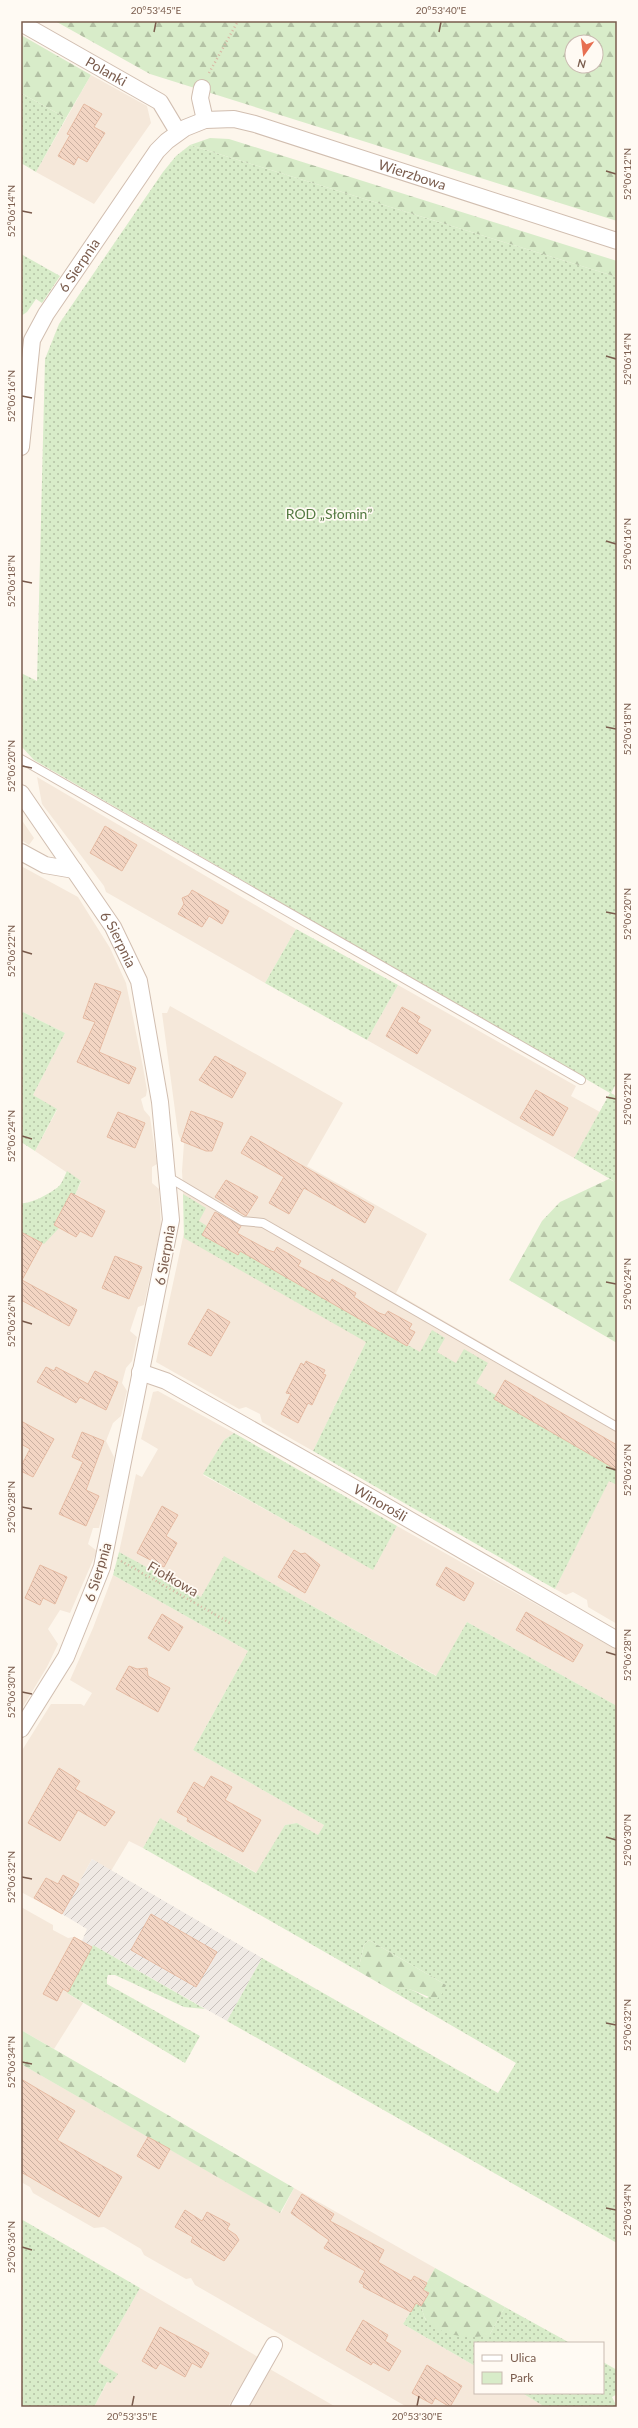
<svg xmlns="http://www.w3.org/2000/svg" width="638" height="2428" font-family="Lato,sans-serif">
	<defs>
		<pattern id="industrial-furrows" width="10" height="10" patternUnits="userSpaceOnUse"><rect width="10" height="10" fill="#efe9e4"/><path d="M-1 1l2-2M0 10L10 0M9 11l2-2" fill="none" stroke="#c7c0bb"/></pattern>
		<pattern id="green-dots" width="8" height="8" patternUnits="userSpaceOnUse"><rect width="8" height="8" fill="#d8ecc9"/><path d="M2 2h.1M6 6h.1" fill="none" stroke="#b4c2a5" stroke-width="1.8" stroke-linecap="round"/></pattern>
		<pattern id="forest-firs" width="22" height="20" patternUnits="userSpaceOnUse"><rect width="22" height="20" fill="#d8ecc9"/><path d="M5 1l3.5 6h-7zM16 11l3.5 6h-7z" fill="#b4c2a5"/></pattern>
		<pattern id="building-back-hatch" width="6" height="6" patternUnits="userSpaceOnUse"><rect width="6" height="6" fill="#f3d5c3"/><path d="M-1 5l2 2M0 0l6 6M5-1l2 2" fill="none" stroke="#cab0a1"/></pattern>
	</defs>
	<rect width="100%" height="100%" fill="#fdf6ec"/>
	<path fill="#f5e8da" d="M91 75 147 106 151 123 94 204 36 172Z
		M37 777 296 929 265 983 106 892 104 886 42 804Z
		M21 819 34 838 29 845 21 840Z
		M21 866 78 897 110 948 126 983 143 1067 147 1090 146 1096 141 1099 144 1110 150 1117 157 1164 152 1167V1183L159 1189 161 1226 144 1305 138 1307 130 1331 137 1337 132 1361 126 1368 122 1383 127 1391 121 1416 113 1423 106 1441 114 1457 108 1491 99 1528H93L88 1544 97 1551 70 1613 60 1610 48 1629 58 1644 47 1667 21 1710V1232L42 1243 58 1228 54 1225 71 1193 75 1195 81 1182 35 1151 57 1110 33 1095 65 1033 21 1011Z
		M398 985 576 1086 571 1096 600 1112 574 1158 367 1040Z
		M170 1006 343 1103 307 1166 427 1234 396 1293 617 1421V1624L588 1607 587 1600 573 1592 566 1595 555 1589 609 1480 366 1342 313 1451 262 1422 260 1414 246 1407 239 1409 156 1362 185 1228 182 1171 184 1143 181 1141 178 1133 162 1013H167Z
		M158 1391 234 1433 224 1440 203 1475 373 1569 397 1526 617 1650V1706L467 1622 437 1676 225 1557 201 1598 119 1552 136 1474 142 1477 158 1449 141 1439 153 1392Z
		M113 1575 248 1651 193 1750 324 1825 318 1835 297 1823 285 1825 257 1873 160 1818 143 1848 129 1841 111 1871 92 1859 62 1914 21 1892V1752L51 1704H81L84 1706 92 1693 70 1680 93 1628Z
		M21 1907 53 1925V1930L68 1938 74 1937 92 1947 67 1993 83 2003 54 2049 21 2030Z
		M21 2064 281 2213 294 2188 435 2268 423 2290 429 2293 421 2306 416 2303 403 2324 475 2366V2393H522L545 2407H407L195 2285 191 2278 186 2279 144 2255 141 2249 104 2227 94 2228 33 2193 30 2187 21 2182Z
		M140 2288 258 2357 228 2407H94L108 2381 98 2362Z
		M268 2368 336 2407H246Z"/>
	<path fill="url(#industrial-furrows)" d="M92 1859 262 1958 227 2021 93 1945 92 1947 82 1941 87 1929 62 1914Z"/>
	<path fill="url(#green-dots)" d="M21 93 66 118 36 172 21 163Z
		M190 145 617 277V1082L611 1093 617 1097V1183L574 1158 610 1093 34 760 21 746V673L37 681 45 359 59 324 163 172 176 156Z
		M21 254 60 276 42 303 36 299 27 312 21 316Z
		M296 929 398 985 367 1040 265 983Z
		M21 1011 65 1033 33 1095 57 1109 35 1151 21 1142Z
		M67 1171 81 1181 75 1195 71 1193 54 1225 59 1228 44 1244 21 1232V1203C29 1205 54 1192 60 1185 63 1181 65 1175 67 1171Z
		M183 1194 206 1208 199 1221 207 1226 202 1235 238 1255 241 1251 420 1352 432 1330 445 1338 437 1352 456 1363 464 1349 488 1363 476 1383 617 1470V1485L609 1481 555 1589 313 1451 366 1342 184 1238Z
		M234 1433 397 1526 373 1570 203 1474 224 1440Z
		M119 1552 201 1597 224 1556 436 1676 467 1622 617 1706V2243L227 2021 262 1958 498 2093 516 2063 394 1992C405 1983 415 1992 427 1998L446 1985 369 1940 364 1945 358 1971 143 1848 160 1818 256 1873 285 1825 297 1823 318 1835 324 1825 193 1750 248 1651 113 1575Z
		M93 1945 205 2009 184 2007 115 1975H108L107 1978V1984L200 2036 185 2063 67 1993Z
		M21 2219 140 2288 98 2362 118 2374 111 2383 107 2382 94 2407H21Z
		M416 2303 421 2306 425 2319 446 2331 490 2334 505 2307 570 2343H475V2366L403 2324Z
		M603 2362 617 2370V2394L612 2397 617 2407H545L522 2393H603Z"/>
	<path fill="url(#forest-firs)" fill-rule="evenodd" d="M55 21H617V221L150 74ZM572 42H596V66H572Z
		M21 35 91 75 66 118 21 93Z
		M210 138 229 139 617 261V277L190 145Z
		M609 1179 617 1183V1343L509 1280 542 1221 560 1202Z
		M369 1940 446 1985 442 1994 437 1999C422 1997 407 1982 394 1992L358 1971 364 1945Z
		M21 2030 294 2188 280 2213 21 2064Z
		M435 2268 505 2307 490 2334C473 2341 436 2335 425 2318 423 2315 423 2310 421 2306L429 2293 423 2290Z"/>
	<path fill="url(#building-back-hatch)" stroke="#e6bba3" d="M84 104 102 114 94 127 105 133 87 162 78 157 74 165 58 156 70 135 67 134Z
		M105 826 137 845 122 871 90 853Z
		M192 890 229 911 222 924 209 916 202 927 178 914 184 904 182 898 189 895Z
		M95 983 121 992 99 1052 136 1068 129 1084 77 1062 95 1022 83 1018Z
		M402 1007 420 1017 417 1022 431 1030 417 1054 386 1036Z
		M215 1056 246 1073 232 1098 199 1080Z
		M536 1090 568 1108 553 1136 520 1118Z
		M191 1111 223 1123 212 1151H206L181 1141Z
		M118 1112 145 1123 135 1148 107 1137Z
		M251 1136 374 1207 365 1223 304 1188 289 1214 269 1203 284 1177 241 1153Z
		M226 1180 258 1197 246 1216 215 1197Z
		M71 1193 105 1211 92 1237 80 1231 76 1237 54 1225Z
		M215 1212 241 1226 237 1233 268 1250 274 1252 277 1247 301 1261 298 1266 304 1269 330 1283 332 1279 356 1293 354 1297 379 1313 385 1315 388 1311 412 1324 409 1329 415 1332 407 1346 240 1251 238 1255 202 1235Z
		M21 1232 42 1243 22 1280 77 1310 69 1326 21 1300Z
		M115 1256 142 1267 129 1299 102 1288Z
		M208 1309 230 1322 211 1356 188 1344Z
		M306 1361 325 1370 323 1374 326 1375 312 1405 308 1403 298 1423 281 1414 291 1394 286 1393 301 1363 304 1365Z
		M46 1367 54 1371 56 1367 88 1384 95 1371 118 1382 106 1410 80 1397 76 1403 37 1382Z
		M505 1380 617 1445V1470L494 1399Z
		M21 1421 54 1439 33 1477 21 1471V1466L30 1449 21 1444Z
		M82 1432 104 1441 86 1490 99 1496 86 1526 59 1514 83 1462 72 1457Z
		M162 1506 178 1515 166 1536 177 1543 164 1567 137 1553Z
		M294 1550 301 1554 305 1553 320 1565 305 1593 278 1577Z
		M40 1565 67 1577 55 1604 43 1598 40 1605 25 1598Z
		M446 1567 474 1583 464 1601 436 1585Z
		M526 1612 583 1645 573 1662 516 1630Z
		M162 1614 183 1627 169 1651 148 1638Z
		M129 1666 137 1669 147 1668 148 1676 170 1688 158 1712 116 1689Z
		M59 1768 80 1781 75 1789 115 1812 105 1826 78 1810 60 1841 28 1823Z
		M211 1776 232 1787 225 1800 261 1820 243 1852 187 1821 188 1818 177 1812 194 1782 204 1788Z
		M63 1875 79 1884 62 1914 34 1898 46 1878 58 1884Z
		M151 1914 217 1952 196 1987 131 1950Z
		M74 1937 92 1947 68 1992 63 1989 57 2001 43 1994Z
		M21 2079 75 2111 57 2140 122 2177 99 2217 21 2172Z
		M148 2137 170 2149 159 2169 137 2156Z
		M302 2194 334 2214 330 2221 384 2250 378 2262 411 2281 414 2276 427 2283 423 2290 429 2293 421 2306 416 2303 411 2312 363 2287 364 2285 359 2282 365 2271 324 2248 329 2240 291 2213Z
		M185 2210 202 2221 207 2212 230 2224 227 2229 236 2235 239 2240 224 2261 191 2242 193 2237 175 2227Z
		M363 2320 388 2335 385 2341 401 2351 389 2371 373 2362 371 2365 346 2350Z
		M160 2327 209 2353 201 2368 192 2363 185 2377 160 2363 156 2369 142 2361Z
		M427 2365 462 2386 450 2407 435 2398 432 2404 412 2393Z"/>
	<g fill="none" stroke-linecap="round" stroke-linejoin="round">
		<g stroke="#d1beb0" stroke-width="10">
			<path id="lane" d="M21 759 581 1080
				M168 1177 242 1221 263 1223 617 1427"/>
		</g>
		<g stroke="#d1beb0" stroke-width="18">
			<g id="street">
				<path id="s1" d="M21 23 160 102 178 132"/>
				<path d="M202 88 200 98 205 120"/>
				<path id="s2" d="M21 447 32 340 46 314 157 151 167 141 185 128 205 120 234 119 255 124 617 241"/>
				<path id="s3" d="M21 793 113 927 139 981 160 1102 171 1220 102 1567 66 1657 21 1729"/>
				<path d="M21 852 45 865 74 870"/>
				<path id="s4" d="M140 1372 166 1381 346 1483 617 1640"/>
				<path d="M239 2407 274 2345"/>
			</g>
		</g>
		<path stroke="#d9b8a5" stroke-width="2.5" stroke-dasharray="1 3" stroke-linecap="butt" d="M209 73 238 21
			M121 1561 230 1623"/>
		<use href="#lane" stroke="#fff" stroke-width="8"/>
		<use href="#street" stroke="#fff" stroke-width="16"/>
	</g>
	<path fill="none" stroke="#7a5c4d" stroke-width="1.5" d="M154 32 156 22M439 32 441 22M606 171 616 174M22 211 32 213M606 356 616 359M22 396 32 398M606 541 616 544M22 581 32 583M606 727 616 729M22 766 32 768M606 912 616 914M22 951 32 954M606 1097 616 1099M22 1136 32 1139M606 1282 616 1284M22 1321 32 1324M606 1467 616 1470M22 1507 32 1509M606 1652 616 1655M22 1692 32 1694M606 1837 616 1840M22 1877 32 1879M606 2023 616 2025M22 2062 32 2064M606 2208 616 2210M22 2247 32 2250M132 2406 134 2396M417 2406 419 2396"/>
	<g text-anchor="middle" stroke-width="3.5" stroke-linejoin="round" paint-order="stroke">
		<g font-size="14" fill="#7a5c4d" stroke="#fffaf3">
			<text dy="5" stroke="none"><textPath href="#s1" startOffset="98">Polanki</textPath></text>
			<text dy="5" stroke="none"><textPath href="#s2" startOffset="608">Wierzbowa</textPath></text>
			<text dy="5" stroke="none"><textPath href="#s2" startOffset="196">6 Sierpnia</textPath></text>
			<text dy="5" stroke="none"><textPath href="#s3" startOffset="176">6 Sierpnia</textPath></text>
			<text transform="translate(165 1255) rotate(-80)" y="5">6 Sierpnia</text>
			<text dy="5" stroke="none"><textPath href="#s4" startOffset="274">Winorośli</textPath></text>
			<text transform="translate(98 1572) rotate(-73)" y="5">6 Sierpnia</text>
			<text transform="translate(173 1579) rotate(30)" y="5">Fiołkowa</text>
		</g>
		<g font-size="14" fill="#537a41" stroke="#fffaf3">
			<text x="329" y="519">ROD „Słomin”</text>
		</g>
	</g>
	<rect width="638" height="2428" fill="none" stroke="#fffaf3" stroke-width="44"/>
	<rect x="474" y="2342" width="130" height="52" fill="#fffaf3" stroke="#cabbb1"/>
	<rect x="482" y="2355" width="20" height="6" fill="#ffffff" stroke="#cabbb1"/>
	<text x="510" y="2362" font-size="12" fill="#7a5c4d">Ulica</text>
	<rect x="482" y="2372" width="20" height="12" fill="#d8ecc9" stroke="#cabbb1"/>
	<text x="510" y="2382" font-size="12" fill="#7a5c4d">Park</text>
	<g transform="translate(584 54) rotate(194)"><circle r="19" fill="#fffaf3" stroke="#cabbb1"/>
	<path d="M0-3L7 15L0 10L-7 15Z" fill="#e76f51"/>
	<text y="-6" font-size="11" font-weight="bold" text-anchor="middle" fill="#7a5c4d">N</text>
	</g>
	<rect x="22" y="22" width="594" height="2384" fill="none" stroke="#7a5c4d" stroke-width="1.5"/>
	<g font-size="10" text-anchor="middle" fill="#7a5c4d">
		<text x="156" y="14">20°53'45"E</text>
		<text x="441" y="14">20°53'40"E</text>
		<text transform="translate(627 174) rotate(-90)" y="4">52°06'12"N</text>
		<text transform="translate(11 211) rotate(-90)" y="4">52°06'14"N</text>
		<text transform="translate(627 359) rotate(-90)" y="4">52°06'14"N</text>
		<text transform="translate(11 396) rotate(-90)" y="4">52°06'16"N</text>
		<text transform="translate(627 544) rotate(-90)" y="4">52°06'16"N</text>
		<text transform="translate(11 581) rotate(-90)" y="4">52°06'18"N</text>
		<text transform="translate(627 729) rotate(-90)" y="4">52°06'18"N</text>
		<text transform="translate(11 766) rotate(-90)" y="4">52°06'20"N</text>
		<text transform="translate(627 914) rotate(-90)" y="4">52°06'20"N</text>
		<text transform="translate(11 951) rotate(-90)" y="4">52°06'22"N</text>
		<text transform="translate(627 1099) rotate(-90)" y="4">52°06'22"N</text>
		<text transform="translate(11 1136) rotate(-90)" y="4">52°06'24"N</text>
		<text transform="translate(627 1284) rotate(-90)" y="4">52°06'24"N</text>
		<text transform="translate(11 1321) rotate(-90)" y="4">52°06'26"N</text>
		<text transform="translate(627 1470) rotate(-90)" y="4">52°06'26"N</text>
		<text transform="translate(11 1507) rotate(-90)" y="4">52°06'28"N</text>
		<text transform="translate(627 1655) rotate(-90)" y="4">52°06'28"N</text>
		<text transform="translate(11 1692) rotate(-90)" y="4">52°06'30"N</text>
		<text transform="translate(627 1840) rotate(-90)" y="4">52°06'30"N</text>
		<text transform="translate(11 1877) rotate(-90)" y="4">52°06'32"N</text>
		<text transform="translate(627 2025) rotate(-90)" y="4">52°06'32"N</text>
		<text transform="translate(11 2062) rotate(-90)" y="4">52°06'34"N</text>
		<text transform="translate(627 2210) rotate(-90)" y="4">52°06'34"N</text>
		<text transform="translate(11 2247) rotate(-90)" y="4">52°06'36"N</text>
		<text x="132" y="2420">20°53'35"E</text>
		<text x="417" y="2420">20°53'30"E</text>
	</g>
</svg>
